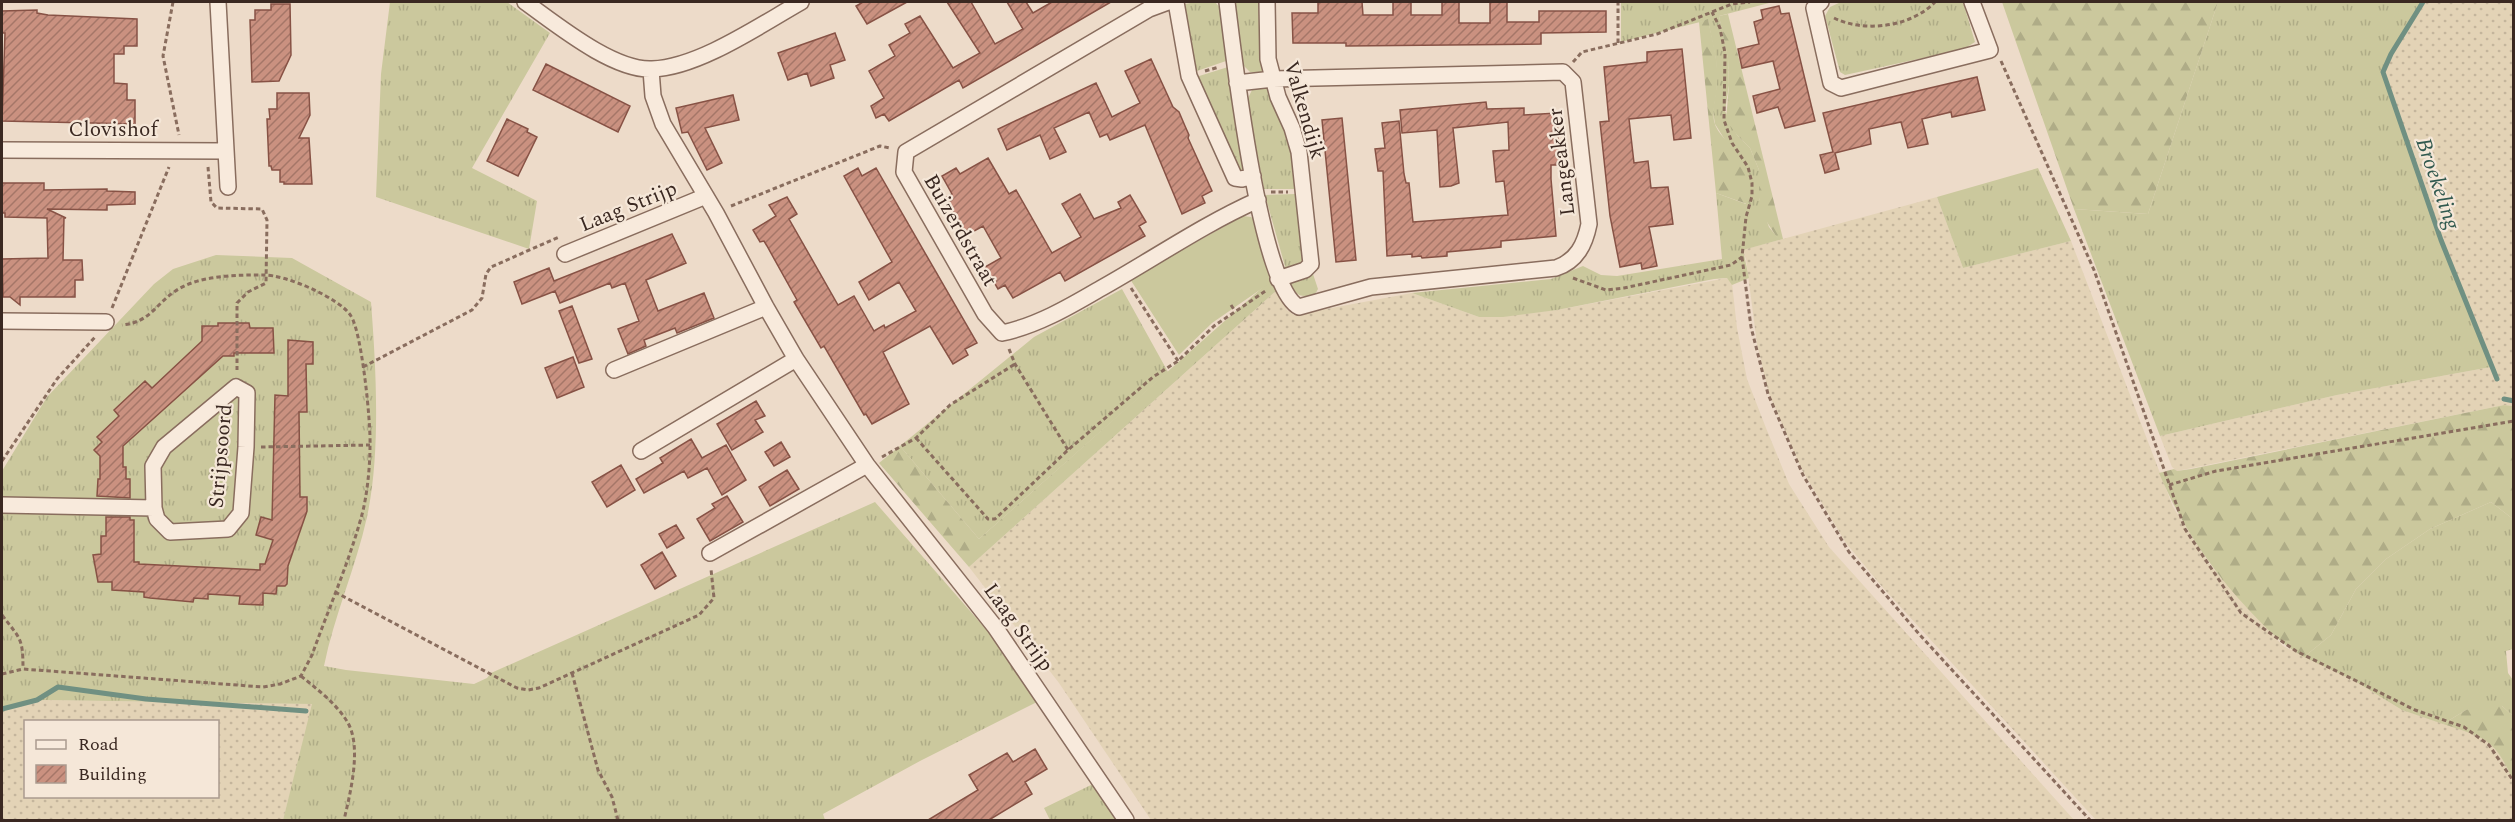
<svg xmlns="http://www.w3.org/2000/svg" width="2515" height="822" font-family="Spectral,serif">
	<defs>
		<pattern id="farmland-dots" width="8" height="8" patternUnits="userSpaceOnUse" patternTransform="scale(1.5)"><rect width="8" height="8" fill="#e3d3b6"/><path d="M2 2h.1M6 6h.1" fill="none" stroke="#c4b59c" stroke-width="1.8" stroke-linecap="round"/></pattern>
		<pattern id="grass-tufts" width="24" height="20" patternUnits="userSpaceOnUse" patternTransform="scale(1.5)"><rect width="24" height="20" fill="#cbc89d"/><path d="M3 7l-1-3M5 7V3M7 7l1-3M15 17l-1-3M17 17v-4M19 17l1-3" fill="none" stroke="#afac87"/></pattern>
		<pattern id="forest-firs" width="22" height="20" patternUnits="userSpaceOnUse" patternTransform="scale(1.5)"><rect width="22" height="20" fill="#cbc89d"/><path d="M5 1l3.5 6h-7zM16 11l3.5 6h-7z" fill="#afac87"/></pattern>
		<pattern id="building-hatch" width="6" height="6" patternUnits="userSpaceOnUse" patternTransform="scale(1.5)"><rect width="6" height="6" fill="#ca9180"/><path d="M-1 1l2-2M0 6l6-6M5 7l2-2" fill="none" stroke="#a57668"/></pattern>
	</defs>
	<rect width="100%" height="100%" fill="#eddbc9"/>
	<path fill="url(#farmland-dots)" fill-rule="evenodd" d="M2423 2H2513V406L2504 405 2177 471 2172 467 2160 436 2337 395 2491 367 2439 238 2382 72Z
		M1937 197 1963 268 2071 241 2173 507 2210 565 2283 646 2353 680 2402 710 2479 735 2490 742 2504 760 2513 781V820H2096L1884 589 1846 543 1802 470 1769 394 1757 344 1746 259 1742 250Z
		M1727 278 1732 283 1737 328 1747 379 1766 428 1789 484 1829 547 2074 820H1151L1059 683 969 567 1277 290 1287 310 1294 315 1412 293 1479 317 1557 310Z
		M44 700 313 704 283 820H2V711ZM26 722H218V796H26Z"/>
	<path fill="url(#grass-tufts)" d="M390 2H507L550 33 472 168 537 201 529 249 376 197 381 74Z
		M1196 2H1215L1221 9 1226 61 1194 72 1185 4Z
		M1235 2H1261L1262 73 1250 72 1242 64Z
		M1621 2H1773L1719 16 1728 58 1729 85 1725 111 1737 135 1750 148 1759 170V198L1769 227 1778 238 1783 239 1743 250 1749 278 1732 285 1727 278 1714 279 1557 310 1503 317H1479L1412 293 1551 279 1583 266 1601 275 1617 276 1722 259 1716 193 1746 204 1739 155 1727 143 1715 124 1713 111 1717 84 1716 60 1708 20 1621 42Z
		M1841 2H1963L1975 42 1964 49 1845 75 1840 72 1825 16 1830 7Z
		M2218 2H2423L2382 72 2439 238 2491 367 2337 395 2160 436 2074 209 2148 214Z
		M1228 67 1245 172 1239 171 1196 77Z
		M1269 86 1292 144 1296 189H1264L1247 100 1252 90Z
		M2038 168 2071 241 1963 268 1937 197Z
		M1296 194 1303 261 1302 264 1286 270 1265 195Z
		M216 255 292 258 371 302C376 368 381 452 367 517 356 567 334 616 324 666L346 670 474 684 487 678 491 673 875 502 991 635 1039 701 920 761 823 814 825 820H283L312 704 44 700 2 708V471L47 397 154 284 173 269Z
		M1313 274 1318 289 1315 294C1301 299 1294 295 1290 281Z
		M1122 289 1168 372 979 539 900 446 1034 337Z
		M2491 502 2513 519V649L2506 651 2508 673 2513 680V716L2502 706 2466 710 2443 724 2402 710 2353 680 2304 657 2331 635 2356 589 2386 559 2430 529Z
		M1095 783 1120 820H1050L1044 808Z"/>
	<path fill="url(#forest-firs)" d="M2002 2H2218L2148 214 2074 209Z
		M1728 14 1783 239H1778L1763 216 1759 198V170L1750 148 1737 135 1726 120 1729 85 1728 59 1719 16Z
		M1708 19C1712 40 1719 62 1717 84 1717 97 1712 108 1714 121 1717 135 1731 143 1739 154 1749 169 1747 188 1747 204L1716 193 1699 22Z
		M1273 278 1277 290 969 567 879 463 900 446 979 539Z
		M2504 405 2513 406V519L2491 502 2430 529 2386 559 2356 589 2331 635 2304 657C2281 644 2267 629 2248 609 2210 568 2181 525 2159 473L2174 469 2177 471 2191 469Z
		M2486 704 2502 706 2513 716V781C2495 738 2485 738 2443 724L2466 710Z"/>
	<path fill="#cbc89d" d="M1243 216 1251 217 1257 220 1274 280 1212 323 1179 355 1130 279Z"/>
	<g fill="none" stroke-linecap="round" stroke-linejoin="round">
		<path stroke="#709082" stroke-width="5" d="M2423 2 2391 54 2383 72 2441 240 2497 379
			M2504 399 2514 401
			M2 709 37 700 58 687 146 699 306 711"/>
	</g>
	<path fill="url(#building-hatch)" stroke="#875245" stroke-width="1.5" d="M863 2H907L867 24 856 6Z
		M947 2H971L995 44 1023 29 1007 2H1026L1033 13 1052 2H1111L963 88 959 80 889 121 884 114 876 118 871 106 884 98 869 71 895 56 889 45 910 33 905 24 920 16 953 68 980 53Z
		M1318 2H1362L1363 15H1393V2H1411V15H1442V2H1459V23H1490V2H1507V22H1539V11H1606V32L1541 33V44L1346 46V43H1293L1292 13H1318Z
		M271 4H290L291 55 279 81 252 82 250 20H255V10H271Z
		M1779 6 1781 14 1789 13 1815 121 1785 128 1778 107 1757 113 1753 96 1780 89 1773 61 1742 68 1738 49 1759 44 1754 22 1763 19 1761 10Z
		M37 10V13L48 15 137 19V46H124V54H114V83L127 84V100H135V124L2 121 5 33H2V11Z
		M835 33 845 60 830 65 834 78 811 86 807 73 788 80 778 53Z
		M1682 49 1691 138 1674 140 1671 115 1629 119 1634 163 1648 161 1651 188 1668 187 1673 224 1649 227 1657 266 1642 269 1641 263 1620 267 1610 216 1600 122 1609 121 1604 67 1647 62V52Z
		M1151 59 1173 107 1179 112 1185 126 1189 135 1188 138 1212 191 1202 196 1205 203 1182 214 1145 125 1110 140 1107 134 1100 137 1089 112 1054 128 1066 152 1050 159 1040 135 1007 150 998 129 1096 83 1112 117 1140 103 1125 71Z
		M546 64 630 106 618 132 533 90Z
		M1977 77 1985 110 1952 117 1951 112 1922 119 1928 144 1908 148 1901 122 1869 129 1871 144 1835 153 1839 169 1825 173 1820 155 1833 152 1823 113Z
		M277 93H309L310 115 299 138H309L312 184H284V182H280V170H272L271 166H269L267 119H270L269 109H277Z
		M733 95 739 120 705 128 722 163 707 170 688 132 682 133 676 108Z
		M1486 102 1487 109 1524 108V115L1557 113 1559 165H1551V179L1556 236 1501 241V247L1447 252V256L1422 258 1421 256 1412 257V254L1387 256 1383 171H1378L1375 149 1385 148 1382 123 1399 121 1404 174 1406 183H1409L1413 222 1508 215 1504 181 1496 182 1493 151 1509 150 1508 122 1453 128 1459 183 1451 186 1440 187 1437 130 1402 133 1400 110Z
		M1342 118 1356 260 1336 262 1322 120Z
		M507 119 528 129 527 132 537 137 518 176 487 161Z
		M988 158 1009 194 1016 190 1052 253 1081 237 1062 204 1080 194 1094 219 1121 208 1118 202 1130 195 1146 222 1139 226 1145 236 1065 281 1060 272 1013 298 1005 285 998 289 985 267 1001 258 983 226 967 235 945 198 952 194 942 176 956 168 960 174Z
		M858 168 862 176 876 168 977 343 965 349 968 355 953 364 930 326 883 352 909 404 872 424 866 414 864 415 824 346 821 348 794 302 797 300 767 246 764 241 760 242 753 230 776 216 769 205 787 197 797 214 789 219 838 305 854 296 874 331 884 325 885 328 916 311 899 282 869 300 859 282 892 262 844 176Z
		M2 183H44V190L107 189V191L135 192V204L107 205V210L47 209 66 218H64L63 260H82L83 280H75V297H20V305L10 297H3L2 259 48 258 47 218 5 217V213H2Z
		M672 234 686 263 646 280 658 311 704 293 714 318 677 333 675 328 644 340 646 346 628 354 618 329 639 321 625 283 612 288 610 283 560 303 555 291 522 304 514 282 549 268 554 281Z
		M572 306 592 359 579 363 559 311Z
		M218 323H249L250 328H273L274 353H234V356H223L123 446V467H126V479H130V498L97 496 98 479H100V456L94 450 102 442 97 437 119 416 114 410 145 381 152 388 202 341V326H218Z
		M288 340 313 342V364H306L307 412H299L300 497H307V511L288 566 287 584 285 586H277L276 594 263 593V605L239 604 240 596 208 594V599L194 598 193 602 150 598 144 597V592L112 590V582H98L93 555 101 554V536H106V517H130V520H134V562H139V564L260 570V564H265L273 540 256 535 261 517 272 520 275 395 288 396Z
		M573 357 584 387 557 398 545 368Z
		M756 401 765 416 755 420 763 432 732 450 717 424Z
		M691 439 702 458 726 445 746 480 722 495 707 468 688 478 684 471 644 493 636 479 663 463 660 458Z
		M781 442 790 457 774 466 765 452Z
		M621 465 635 490 607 507 592 482Z
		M787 470 799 489 770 506 759 487Z
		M727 496 743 522 710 541 697 519 715 508 712 504Z
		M676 525 684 538 667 548 659 534Z
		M662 552 676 576 655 589 641 565Z
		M1035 749 1047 769 1025 782 1032 794 989 820H928L978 790 969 775 1007 753 1013 762Z"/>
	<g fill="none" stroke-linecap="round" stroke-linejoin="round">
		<g stroke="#896d5e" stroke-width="18">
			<path id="minor" d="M218 2 228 187
				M525 2C556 24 613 71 652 69 698 68 762 24 801 2
				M1168 2 1149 9 906 152 904 172 985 314 1002 333C1036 326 1069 307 1098 290 1152 260 1202 225 1258 200
				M1176 2 1189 76 1235 178 1242 179 1253 176
				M1227 2C1233 50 1260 289 1299 307L1371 287 1556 268C1577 261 1585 244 1589 224L1573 82 1563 72 1273 79 1237 83
				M1267 2 1268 59 1278 97 1292 128 1299 152 1311 264 1305 270 1278 279
				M1821 2 1814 8 1831 83 1841 88 1990 50 1972 2
				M651 70 653 96 663 124 716 213 766 307 796 359 867 465 995 627 1126 820
				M2 150 225 151
				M565 254 706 196
				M2 321 106 322
				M614 370 766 307
				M236 387 247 393 246 447 241 513 228 529 170 532 157 519 154 508 153 466 164 447Z
				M641 451 796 359
				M2 505 154 508
				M710 553 867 465"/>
		</g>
		<path stroke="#896d5e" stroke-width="3" stroke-dasharray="4.5 3" stroke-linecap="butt" d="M173 2 163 56 179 135
			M1834 18C1865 33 1911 27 1935 2
			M1618 43V2
			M2001 61 2094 270 2185 529 2241 613 2296 651 2415 710 2464 727 2489 745 2514 782
			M1573 62 1582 52 1657 34 1732 4 1750 2
			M1205 71 1219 67
			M208 167 211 202 217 208 262 209 267 220 266 283 248 292 237 303V370
			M1271 192H1288
			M731 206 880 146 890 148
			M1742 257 1751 327 1768 394 1803 475 1849 552 1919 634 2090 820
			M1573 278 1606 290 1624 288 1731 265 1742 257 1746 217 1752 196V183L1748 167 1732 143 1724 120 1725 53 1720 28 1712 12
			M1131 288 1178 361
			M1231 305 1235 311
			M112 308 169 167
			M1009 349 1015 364 1068 450
			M363 367 472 310 482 298 486 274 491 267 559 237
			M916 438 988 519H995L1068 450 1153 377 1178 361 1214 326 1267 290
			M261 447 370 445
			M882 457 916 438 950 405 1015 364
			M2 461 57 379 95 337
			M2169 485 2216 471 2514 421
			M335 592 517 688 528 690 539 688 699 615 714 598 711 569
			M2 615C20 639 23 637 23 669
			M572 673 598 770 612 797 618 820
			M2 674 23 669 263 687 280 684 301 676 312 655C328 610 348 565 361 518 367 498 370 467 370 446 371 424 362 333 351 316 340 298 284 274 263 275 236 275 197 275 174 292 154 306 150 322 122 325
			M301 676C318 690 337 704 348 723 362 748 350 794 344 820"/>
		<use href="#minor" stroke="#f8eadc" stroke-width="15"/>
	</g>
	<g text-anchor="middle" stroke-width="4.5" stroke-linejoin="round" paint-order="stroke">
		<g font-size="21" fill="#3a2821" stroke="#f5e7d8">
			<text transform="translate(1305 110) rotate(74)" y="7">Valkendijk</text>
			<text x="113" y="136">Clovishof</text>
			<text transform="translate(1561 162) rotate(-97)" y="7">Langeakker</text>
			<text transform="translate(628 206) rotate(-22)" y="7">Laag Strijp</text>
			<text transform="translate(961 230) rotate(60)" y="7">Buizerdstraat</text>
			<text transform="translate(220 456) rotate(-85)" y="7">Strijpsoord</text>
			<text transform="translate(1019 627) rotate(54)" y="7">Laag Strijp</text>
		</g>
		<g font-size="22" font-style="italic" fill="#31594f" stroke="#f5e7d8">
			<text transform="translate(2439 183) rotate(71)" y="8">Broekeling</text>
		</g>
	</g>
	<rect width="2515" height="822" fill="none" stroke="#3a2821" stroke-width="6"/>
	<rect x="24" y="720" width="195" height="78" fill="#f5e7d8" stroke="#aa9b8f" stroke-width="1.5"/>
	<rect x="36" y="740" width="30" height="9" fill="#f8eadc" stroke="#aa9b8f" stroke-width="1.5"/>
	<text x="78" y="750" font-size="18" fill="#3a2821">Road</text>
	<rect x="36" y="765" width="30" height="18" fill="url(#building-hatch)" stroke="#aa9b8f" stroke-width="1.5"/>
	<text x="78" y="780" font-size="18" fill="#3a2821">Building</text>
</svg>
